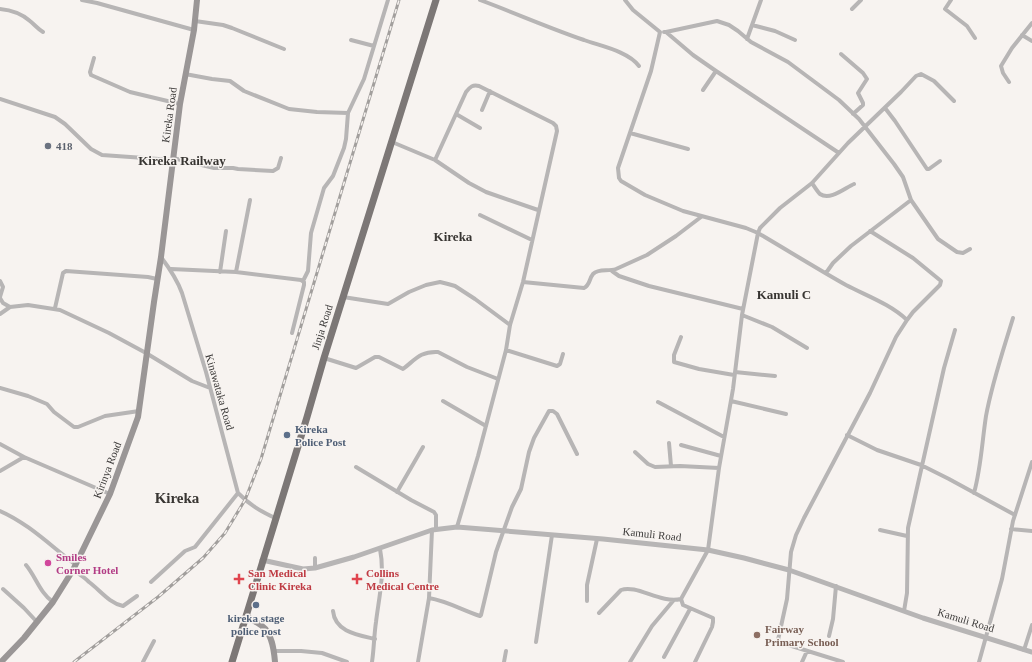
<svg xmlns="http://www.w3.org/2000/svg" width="1032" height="662" font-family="'Times New Roman',serif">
	<rect width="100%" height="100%" fill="#f7f3f0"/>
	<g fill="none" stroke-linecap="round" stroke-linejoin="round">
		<path stroke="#b7b5b5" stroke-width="4" d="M82 0 97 3 194 30
			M480 0C515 13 549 28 584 40 600 46 628 51 639 66
			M625 0 633 10 660 32 651 71 618 168 619 178 621 181 645 195 683 211 746 228 758 233C787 250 816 268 846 285 867 296 890 304 907 320L896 337 870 393 804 518 796 535 791 552 787 599 778 640 782 643 843 662
			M951 0 945 9 967 26 975 38
			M0 9C11 10 22 14 30 21 35 25 38 29 43 32
			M852 9 861 0
			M195 21 223 25 232 28 284 49
			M752 25 775 31 795 40
			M664 32H666L693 55 716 71 839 153
			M666 32 717 21 729 25 738 31 751 42 788 62 839 100 859 119 894 164 903 177 911 200 851 246 833 263 826 273
			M1022 35 1032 41
			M747 39 761 0
			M351 40 374 46
			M841 54 863 73 867 79 858 93 863 103V105L853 114
			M94 58 90 72 91 75 130 92 180 104
			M185 74 212 79 230 81 244 91 289 109 317 112 348 113
			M1009 82 1003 73 1001 66 1012 48 1032 23
			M703 90 716 71
			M0 99 55 117 65 124 91 149 102 155 173 160
			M885 108 895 121 927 169H929L940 161
			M482 110 490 91
			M456 114 480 128
			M630 133 688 149
			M392 142 435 160 469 183 486 192 538 210
			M173 158 214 168H233L238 169 273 171 278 168 281 158
			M435 160 466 92C470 87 473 84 479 86L553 123 556 126 557 131 523 282 510 325 506 350 478 456 457 527
			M812 183C814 186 817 191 820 194 830 201 845 188 854 184
			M911 200 938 239 957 252 963 253 970 249
			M480 215 532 240
			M870 231 913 258 941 281 940 285 913 312 907 320
			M161 257C170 269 177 279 182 293L206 372 238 493C250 505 260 511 275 518
			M171 269 236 272 301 280 304 282V285L292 333
			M612 271 619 276 649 286 743 309
			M220 272 226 231
			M236 272 250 200
			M0 281 3 287 0 297
			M303 281 308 271 311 233 324 188 333 176 344 148 346 139 348 113 364 79 388 0
			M523 282 584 288C590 285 589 279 593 274 599 268 608 272 616 269L647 255 676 236 701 217
			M343 297 388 304 409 292 426 285 440 282 448 284 455 286 475 299 510 325
			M0 298 3 303 10 307
			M55 308 63 273 66 271 148 277 157 279
			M0 314 10 307 28 305 60 310 109 333 146 353 192 381 210 388
			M742 315 772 327 807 348
			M681 337 674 355V362L699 369 734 375
			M506 350 557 366 560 364 563 354
			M324 358 356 368 375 357H379L403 369C415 360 420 351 438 352L467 367 498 379
			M735 372 775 376
			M0 388 28 396 47 404 54 412 74 427H78L105 416 139 411
			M443 401 486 426
			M731 401 786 414
			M658 402 724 437
			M847 435 877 450 921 465 949 479 1015 515
			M669 443 671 466
			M0 444 24 457 110 494
			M681 445 721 456
			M635 452 648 464 655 467 680 466 719 468
			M356 467 411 500 434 512 436 515V529
			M0 471 24 457
			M397 492 423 447
			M974 493C981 468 982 442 986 416 992 383 1003 351 1013 318
			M0 511C28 523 52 547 76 565
			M1011 529 1032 531
			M880 530 907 536
			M26 565C36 577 40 593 53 602
			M315 568V558
			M73 570C79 574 84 577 89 582 100 590 109 603 123 606L137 596
			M151 582 185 551 195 547 238 493
			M3 589 24 608 37 622
			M429 598C447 601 462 610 480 616L481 615 496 552 512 507 521 489 529 452 534 438 549 411H553L557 414 577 454
			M587 601V585L597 539
			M333 611C335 632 358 635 375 639
			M904 611 907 593 908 528 944 368 955 330
			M599 613 621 590C637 584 660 604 681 599
			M829 636 833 619 836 586
			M536 642 552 535
			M1024 650 1032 625
			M274 651H301L322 653 347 662
			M664 657 690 609
			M143 662 154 641
			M372 662C374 649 374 635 376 622 379 597 385 574 380 549
			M418 662 429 598 432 530
			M504 662 506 651
			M630 662 652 626 673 601
			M695 662 712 627 713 622V618L683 605 681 599 708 550 719 468 733 389 742 315 758 233 760 228 780 208 812 183 848 143 901 92 916 76 921 74 934 81 954 101
			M802 662 807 651
			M979 662 1002 579 1013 521 1032 462"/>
		<path stroke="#b7b5b5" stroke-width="5" d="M262 560 303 569 315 568 354 557 432 530 457 527 603 539 708 550 744 558 789 570 923 618 1032 652"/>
		<path stroke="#9a9696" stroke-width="6" d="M246 615C251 620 257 622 262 626 272 633 274 650 275 662
			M1 662 24 638 53 602 73 570 110 494 138 417 154 302 161 257 180 104 194 30 197 0"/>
		<path stroke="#7c7776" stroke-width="7" d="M232 662 307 417 324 358 436 0"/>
		<g stroke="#a29f9d" stroke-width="3">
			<path id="rail" d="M74 662 158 597 203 558 225 533 245 500 261 459 399 0"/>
		</g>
		<use href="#rail" stroke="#f7f3f0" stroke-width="1.5" stroke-dasharray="4.5" stroke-linecap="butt"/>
	</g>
	<circle fill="#6b7280" stroke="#f7f3f0" stroke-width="1.5" cx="48" cy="146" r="4"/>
	<g fill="#5c6f8a" stroke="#f7f3f0" stroke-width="1.5">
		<circle cx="287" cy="435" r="4"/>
		<circle cx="256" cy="605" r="4"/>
	</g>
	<circle fill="#d1479c" stroke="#f7f3f0" stroke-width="1.5" cx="48" cy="563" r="4"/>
	<g fill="#e0444e" stroke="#f7f3f0" stroke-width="1.5">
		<path d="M237 573h4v4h4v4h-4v4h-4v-4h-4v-4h4z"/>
		<path d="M355 573h4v4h4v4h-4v4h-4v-4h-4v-4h4z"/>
	</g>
	<circle fill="#8d6e63" stroke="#f7f3f0" stroke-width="1.5" cx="757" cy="635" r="4"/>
	<g text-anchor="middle" stroke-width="3" stroke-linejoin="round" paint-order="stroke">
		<g font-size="11" fill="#3c3a39" stroke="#f7f3f0">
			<text transform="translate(169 115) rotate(-82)" y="4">Kireka Road</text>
			<text transform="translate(322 327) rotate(-72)" y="4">Jinja Road</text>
			<text transform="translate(220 392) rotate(74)" y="4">Kinawataka Road</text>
			<text transform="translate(107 470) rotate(-69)" y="4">Kirinya Road</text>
			<text transform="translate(652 534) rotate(6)" y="4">Kamuli Road</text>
			<text transform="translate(966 620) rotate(17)" y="4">Kamuli Road</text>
		</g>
		<g font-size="11" font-weight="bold" fill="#5b616d" stroke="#f7f3f0" text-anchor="start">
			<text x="56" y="150">418</text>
		</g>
		<g font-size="11" font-weight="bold" fill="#4e5e75" stroke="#f7f3f0" text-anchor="start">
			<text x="295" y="433">Kireka<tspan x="295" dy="13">Police Post</tspan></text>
			<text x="256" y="622" text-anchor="middle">kireka stage<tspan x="256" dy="13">police post</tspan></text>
		</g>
		<g font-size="11" font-weight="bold" fill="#b23c85" stroke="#f7f3f0" text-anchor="start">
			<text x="56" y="561">Smiles<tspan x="56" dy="13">Corner Hotel</tspan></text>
		</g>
		<g font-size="11" font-weight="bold" fill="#be3a42" stroke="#f7f3f0" text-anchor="start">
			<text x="248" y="577">San Medical<tspan x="248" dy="13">Clinic Kireka</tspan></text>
			<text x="366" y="577">Collins<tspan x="366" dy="13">Medical Centre</tspan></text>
		</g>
		<g font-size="11" font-weight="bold" fill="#785e54" stroke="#f7f3f0" text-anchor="start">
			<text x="765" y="633">Fairway<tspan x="765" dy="13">Primary School</tspan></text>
		</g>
		<g font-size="13" font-weight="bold" fill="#383532" stroke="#f7f3f0">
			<text x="182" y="165">Kireka Railway</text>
			<text x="453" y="241">Kireka</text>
			<text x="784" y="299">Kamuli C</text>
		</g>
		<g font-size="15" font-weight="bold" fill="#383532" stroke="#f7f3f0">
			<text x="177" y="503">Kireka</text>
		</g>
	</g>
</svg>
